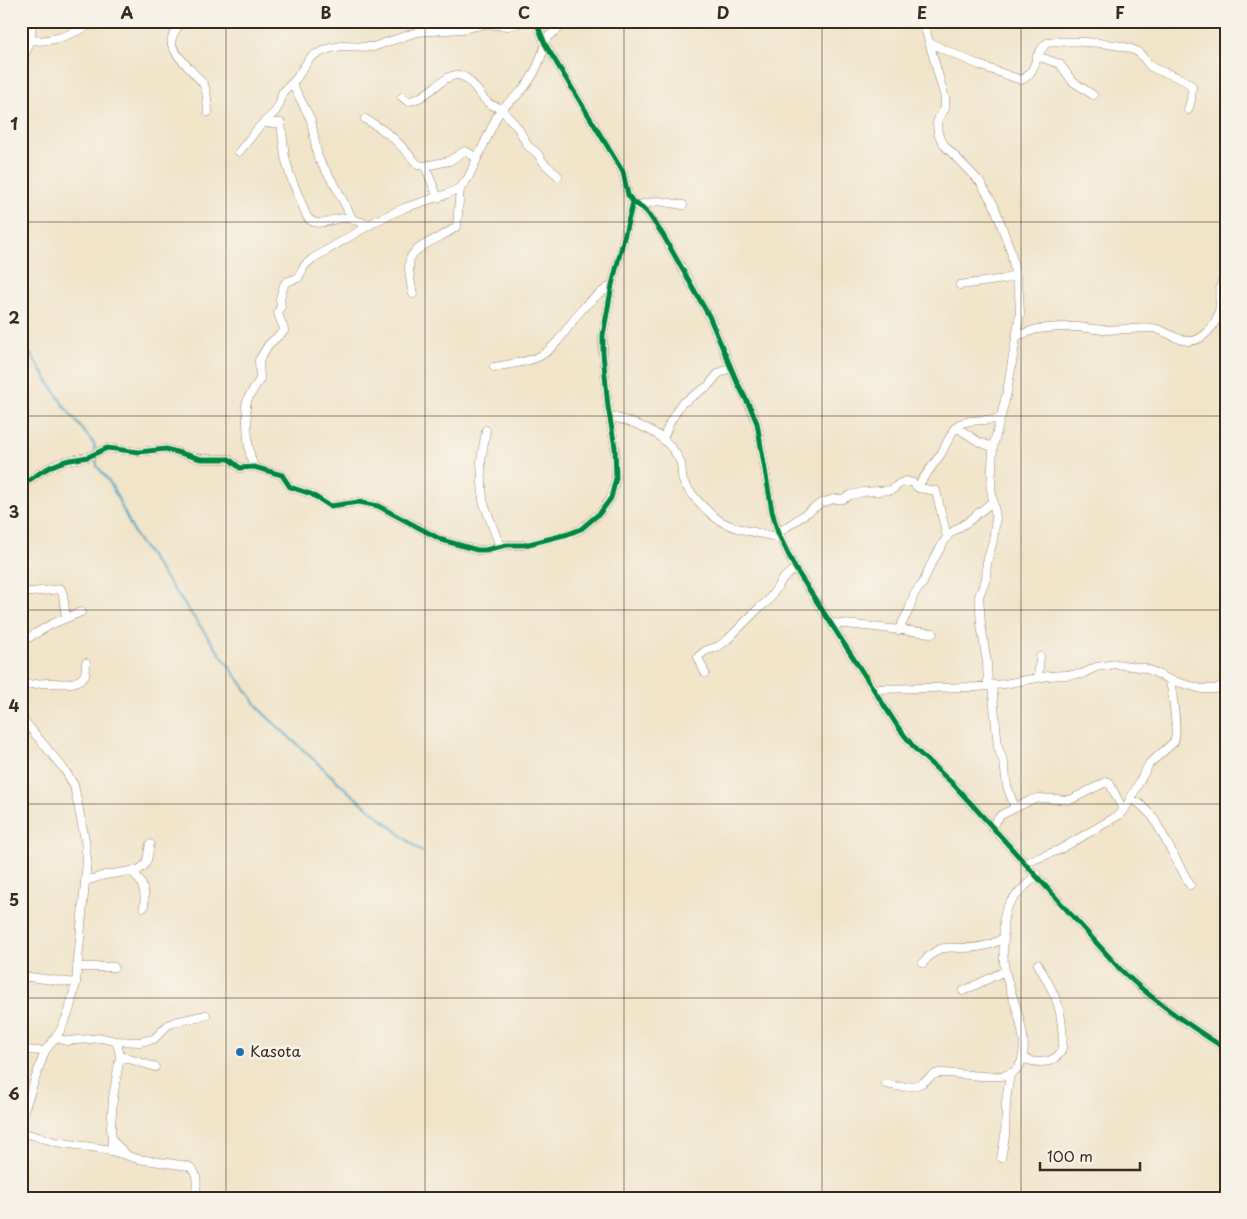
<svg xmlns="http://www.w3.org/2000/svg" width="1247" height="1219" font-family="'Playpen Sans',sans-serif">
	<rect width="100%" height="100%" fill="#f7f3e8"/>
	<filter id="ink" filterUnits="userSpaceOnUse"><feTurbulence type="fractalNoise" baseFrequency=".02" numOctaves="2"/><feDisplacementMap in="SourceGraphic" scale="10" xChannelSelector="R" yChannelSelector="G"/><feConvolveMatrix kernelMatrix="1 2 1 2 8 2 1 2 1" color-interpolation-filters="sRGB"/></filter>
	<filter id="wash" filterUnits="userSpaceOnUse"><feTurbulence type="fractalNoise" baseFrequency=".0096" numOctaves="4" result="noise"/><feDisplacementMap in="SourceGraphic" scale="20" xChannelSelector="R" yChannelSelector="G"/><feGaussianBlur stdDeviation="1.12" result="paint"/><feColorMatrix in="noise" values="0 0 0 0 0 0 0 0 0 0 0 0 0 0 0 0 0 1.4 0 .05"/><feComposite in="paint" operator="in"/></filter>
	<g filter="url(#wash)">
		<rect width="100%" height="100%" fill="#f1e4c9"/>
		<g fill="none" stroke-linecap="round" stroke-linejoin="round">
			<path stroke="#4aa5c8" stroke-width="2" d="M21 346 32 356 64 406 94 444 95 452
				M96 456 97 466 111 484 136 537 262 712 350 793 422 852"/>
		</g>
	</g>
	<g filter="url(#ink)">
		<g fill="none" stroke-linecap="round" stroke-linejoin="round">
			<g stroke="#968774" stroke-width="9">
				<path id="minor" d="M181 21C179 27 173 32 172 38 167 51 198 75 204 85 208 93 207 104 208 112
					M536 21 545 44 623 172 628 195 633 202 643 208 648 213 663 235 709 316 737 382 751 409 757 423 772 511 778 533 795 568 898 727 916 750 952 783 976 809 1120 969C1152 1000 1188 1025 1226 1049
					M650 21 654 24
					M923 21 945 98V109L939 117 937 123 938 134 945 146 980 182 994 205 1011 252 1019 293 1020 314 1007 392 993 447 991 489 996 518 993 541 987 562 986 579 979 596 981 624 987 663 988 686
					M31 40C55 44 78 30 100 21
					M544 40 568 21
					M930 43 979 65 1021 80C1038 73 1033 54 1047 43 1069 40 1117 42 1136 51 1144 55 1146 64 1153 68 1166 74 1181 76 1192 86L1191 100 1188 110
					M1037 56 1060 64 1072 81 1093 95
					M21 63 31 40 32 21
					M292 83 311 120 318 158 336 187 353 220
					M402 97 407 101C427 101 443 73 459 75 472 78 478 94 487 102 491 106 497 107 502 108
					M501 109 518 128 528 146 537 153 544 163 558 176
					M365 119C392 134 398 142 418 165L425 166 438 198
					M265 123H281L285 157 290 175 307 217C318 230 332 217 346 218 354 219 363 223 370 225
					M239 152 259 127 275 112 280 103 282 93 296 79 309 59 314 55 331 48 342 46 373 47 417 32 462 29 485 24 508 26 528 21
					M425 166 449 161 465 151 477 158
					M639 205 658 201 683 205
					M960 285 1005 279 1016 274
					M413 294C411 284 407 269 410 259 415 244 446 237 457 226L460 188
					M1017 336 1037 329 1061 327H1078L1103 330 1152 328C1165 329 1174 340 1188 341 1203 342 1216 325 1219 311 1221 304 1218 296 1220 288 1221 283 1224 278 1226 274
					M494 367C509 364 527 363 540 356 560 345 569 323 584 307 592 298 602 292 612 285
					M610 416C638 424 664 431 679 459 683 466 681 474 683 481 688 491 706 511 716 518 731 530 762 533 781 538
					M956 427 979 442 993 447
					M486 430 481 461 483 501 498 541 503 546
					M663 439 670 422 681 404 708 386 718 374 731 367
					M254 467C246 448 248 425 246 405L248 398 260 379 259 360 269 344 284 331C284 324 279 321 278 312L281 307 280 298 284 285 286 282 298 278 305 265 312 259 376 221 404 208 447 194 460 188 468 178 498 114C504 104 515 99 522 90 533 78 541 59 545 44
					M21 486 41 472 52 466 65 461 88 457 107 448 139 452 166 449 201 459H229L240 468 254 467 282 475 290 487 311 494 330 506 359 502 378 506 442 540 477 550H485L507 545H525L568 534 581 529 600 513 611 498 616 478 615 447 608 407 603 353V335L612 285 633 202
					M917 487 941 454 954 429 959 424 970 421 1000 419
					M778 533 821 503 834 499H843L851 495 863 492 892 490 899 484 906 481 913 483 919 488 936 491 947 537
					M21 593 61 589 63 595 66 618
					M831 623C866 625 899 631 933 633
					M898 631 909 610 914 594 923 583 930 566 945 540 949 534 969 521 993 501
					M21 642 52 624 81 612
					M705 673 698 657 705 651 719 646 727 640 760 607 768 601 782 580 795 568
					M1038 677 1040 657
					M992 685 998 747 1004 763 1007 786 1015 808
					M21 686C30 685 38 683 46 683 60 682 75 688 85 675L86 663
					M873 689 977 687 1004 684 1048 676 1082 674 1096 667 1116 664 1145 668 1170 680 1202 689H1216L1226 683
					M21 717 64 769 74 785 85 840 87 860 76 983 69 1011 60 1031 45 1051 21 1119
					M1131 799 1140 804 1153 817 1190 885
					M991 827 1001 815 1031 800 1039 798 1070 800 1106 782H1109L1123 810
					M1025 863 1059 850 1119 815 1126 807 1149 764 1174 742C1179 732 1172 693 1170 680
					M131 871C143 880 146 894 144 907
					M86 881 105 875 138 870C150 864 147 855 150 844
					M923 963C927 958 931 953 938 950 945 946 954 948 962 948 975 948 993 946 1004 937 1000 899 1016 900 1036 874
					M77 967H114
					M21 976 76 983
					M963 991 1005 971
					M55 1037 66 1041 102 1038 115 1041 140 1042 154 1039 168 1025 175 1022 206 1015
					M21 1050 45 1051
					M120 1056 155 1067
					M1023 1058C1031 1062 1039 1063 1049 1061 1054 1059 1059 1056 1061 1051 1065 1041 1061 1012 1057 1002 1052 988 1044 976 1038 964
					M886 1084C897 1087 911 1088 922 1083 929 1079 931 1074 939 1073 956 1072 998 1081 1012 1073 1040 1056 1010 995 1005 971 1003 960 1003 949 1004 937
					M21 1132 56 1142 105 1149 138 1159 188 1166C200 1172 196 1186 196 1198
					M112 1140 128 1156
					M111 1151 112 1141 111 1127 113 1098 120 1056 117 1042
					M1001 1158 1005 1136 1006 1102 1010 1073"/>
			</g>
			<use href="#minor" stroke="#fff" stroke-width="8"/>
			<g stroke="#f7f3e8" stroke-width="8">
				<path id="cycleway" d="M536 21 545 44 623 172 628 195 633 202 643 208 648 213 663 235 709 316 737 382 751 409 757 423 772 511 778 533 795 568 898 727 916 750 952 783 976 809 1120 969C1152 1000 1188 1025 1226 1049
					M21 486 41 472 52 466 65 461 88 457 107 448 139 452 166 449 201 459H229L240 468 254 467 282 475 290 487 311 494 330 506 359 502 378 506 442 540 477 550H485L507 545H525L568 534 581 529 600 513 611 498 616 478 615 447 608 407 603 353V335L612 285 633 202"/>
			</g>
			<use href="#cycleway" stroke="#00873e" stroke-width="5"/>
		</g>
	</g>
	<path fill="none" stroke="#3b2a1e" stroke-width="1" stroke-opacity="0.55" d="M226 21V1198M425 21V1198M624 21V1198M822 21V1198M1021 21V1198M21 222H1226M21 416H1226M21 610H1226M21 804H1226M21 998H1226"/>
	<circle fill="#1f6fb2" stroke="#f7f3e8" stroke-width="2" cx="240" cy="1052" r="5"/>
	<g text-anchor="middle" stroke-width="5" stroke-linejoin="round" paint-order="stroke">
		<g font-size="15" fill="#3b2a1e" stroke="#f7f3e8" text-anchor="start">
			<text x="250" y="1057">Kasota</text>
		</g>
	</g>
	<rect width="1247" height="1219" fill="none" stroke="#f7f3e8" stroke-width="55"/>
	<path d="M1040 1162v8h100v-8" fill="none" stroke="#3b2a1e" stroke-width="2.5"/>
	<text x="1047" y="1162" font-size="15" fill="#3b2a1e" stroke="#f7f3e8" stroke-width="4" paint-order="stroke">100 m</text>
	<rect x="28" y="28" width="1192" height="1164" fill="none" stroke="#3b2a1e" stroke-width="2"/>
	<g font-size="16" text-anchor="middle" font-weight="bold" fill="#3b2a1e">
		<text x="127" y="19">A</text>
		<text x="326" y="19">B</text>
		<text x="524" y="19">C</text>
		<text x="723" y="19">D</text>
		<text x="922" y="19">E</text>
		<text x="1120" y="19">F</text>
		<text x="14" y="130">1</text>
		<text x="14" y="324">2</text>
		<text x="14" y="518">3</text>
		<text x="14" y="712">4</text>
		<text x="14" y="906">5</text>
		<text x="14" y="1100">6</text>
	</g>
</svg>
